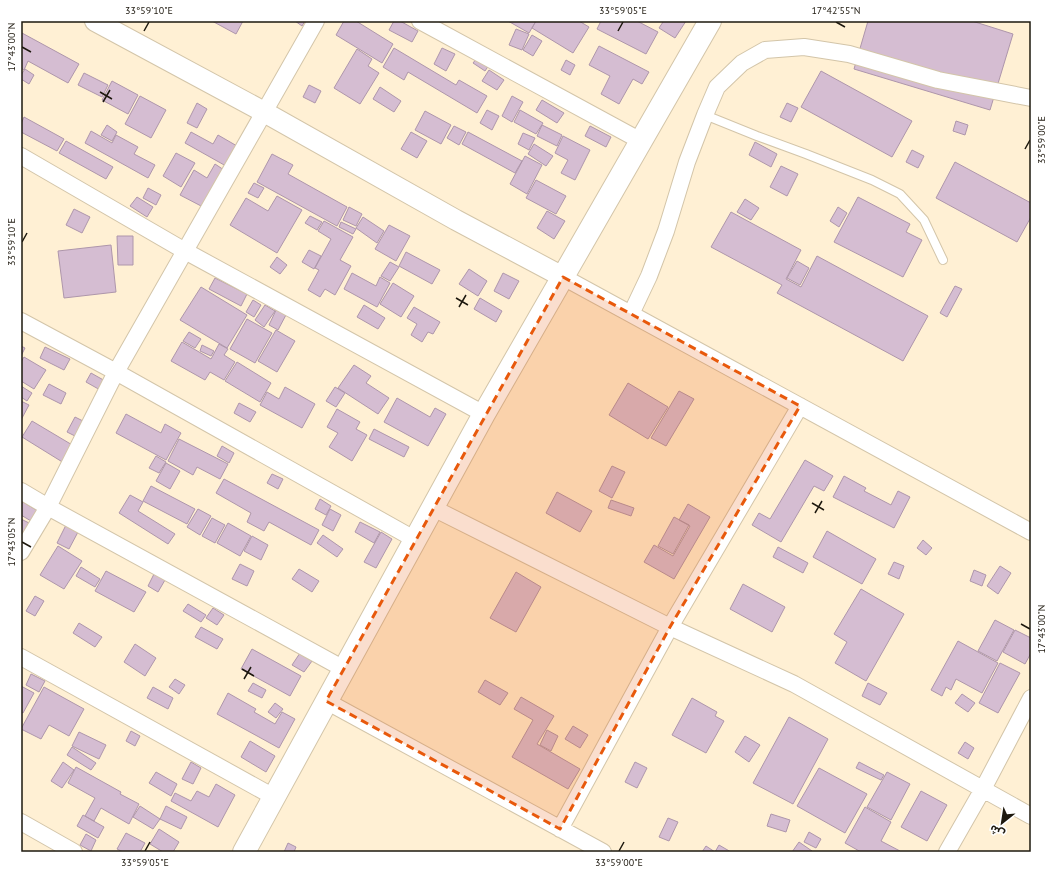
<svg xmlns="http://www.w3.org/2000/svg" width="1052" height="873" font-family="'PT Sans','Noto Sans Arabic',sans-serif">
	<rect width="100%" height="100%" fill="#fff0d4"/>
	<path fill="#d5bdd2" stroke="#ae96ab" d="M212 21H243L236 34Z
		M295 21H305L302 26Z
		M344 21H356L393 44 382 63 336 35Z
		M394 21H400L418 31 412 42 389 30Z
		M508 21H536L529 33Z
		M536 21H579L589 27 573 53 532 28Z
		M601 21H637L658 32 646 54 597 29Z
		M662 21H686L675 38 659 28 663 22Z
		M868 21H972L1013 34 990 110 854 69Z
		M516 29 529 34 522 50 509 45Z
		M21 33H22L79 64 68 83 28 61 24 70 21 68Z
		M532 35 542 41 533 56 523 50Z
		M599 46 649 72 642 84 633 79 619 104 601 94 610 76 589 65Z
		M394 48 456 85 459 80 487 96 477 113 408 72 404 80 383 67Z
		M442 48 455 54 446 71 434 64Z
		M357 49 372 59 368 66 379 73 360 104 334 88Z
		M477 58 489 65 485 71 473 63Z
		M566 60 575 65 570 75 561 70Z
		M25 69 34 75 29 84 21 79V75Z
		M489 70 504 80 497 90 482 81Z
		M821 71 912 121 892 157 801 107Z
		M84 73 108 85 102 97 78 85Z
		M112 81 138 95 128 114 102 100Z
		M309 85 321 91 315 103 303 97Z
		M380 87 401 101 394 112 373 99Z
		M140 96 166 110 151 138 125 124Z
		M512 96 523 102 512 122 502 116Z
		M542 100 564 113 557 123 536 110Z
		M197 103 207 109 197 128 187 123Z
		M787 103 798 108 791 122 780 117Z
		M487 110 499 116 492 130 480 123Z
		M520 110 543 123 536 134 514 122Z
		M425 111 451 125 441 144 415 130Z
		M24 117 64 139 57 151 21 132V124Z
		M956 121 968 125 965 135 953 131Z
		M107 125 117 132 112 141 101 135Z
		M542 125 562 135 557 146 537 136Z
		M454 126 466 132 459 145 447 138Z
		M590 126 611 137 606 147 585 136Z
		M91 131 112 143 116 135 138 147 134 154 155 165 148 178 85 143Z
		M191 132 213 144 218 135 237 146 226 166 185 143Z
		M411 132 427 141 417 158 401 149Z
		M468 132 522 161 515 173 462 144Z
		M523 133 535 138 529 150 518 144Z
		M563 136 590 150 575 180 561 173 568 160 555 153Z
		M66 141 113 167 106 179 59 153Z
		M755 142 777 154 771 167 749 155Z
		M534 144 553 156 546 166 528 154Z
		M912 150 924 156 918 168 906 162Z
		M176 153 195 163 181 187 163 176Z
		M272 154 293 165 288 174 347 207 337 226 257 182Z
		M525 156 542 165 527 194 510 184Z
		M955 162 1031 203V217L1017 242 936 198Z
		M215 164 224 170 203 207 180 195 194 170 207 178Z
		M781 166 798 174 787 196 770 187Z
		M536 180 566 196 556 214 526 198Z
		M254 183 264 188 258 198 248 193Z
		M148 188 161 195 156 205 143 198Z
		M277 196 302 210 277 253 230 225 246 198 268 211Z
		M137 197 153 207 147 217 130 206Z
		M858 197 910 224 906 232 922 240 903 277 834 242Z
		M745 199 759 208 751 220 737 212Z
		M349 207 362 214 356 226 343 220Z
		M838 207 847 213 839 227 830 221Z
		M74 209 90 217 82 233 66 225Z
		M547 211 565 221 554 239 537 228Z
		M731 212 801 250 786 279 801 287 817 256 928 316 903 361 777 293 782 285 711 247Z
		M310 216 322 222 317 230 305 223Z
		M363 217 384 231 377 243 356 228Z
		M324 221 353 237 340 260 351 266 335 295 325 289 320 297 308 290 319 270 315 268 331 239 318 231Z
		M341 222 356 229 353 234 339 227Z
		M389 225 410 236 396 261 375 249Z
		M117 236H133V265H118Z
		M111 245 116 292 64 298 58 251Z
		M309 250 321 256 314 269 302 262Z
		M406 252 440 270 432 284 399 266Z
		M277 257 287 265 280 274 270 267Z
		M797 261 809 268 800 285 787 278Z
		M390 262 399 267 390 281 381 276Z
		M469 269 487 281 478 296 459 284Z
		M352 273 376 286 380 277 390 283 377 307 344 289Z
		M503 273 519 281 509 299 494 291Z
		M215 278 247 294 241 306 209 289Z
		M393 283 414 296 401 317 380 304Z
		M955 286 962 289 947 317 940 313Z
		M201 287 247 315 227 348 180 320Z
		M480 298 502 311 496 322 474 309Z
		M253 300 261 305 254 317 246 312Z
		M265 305 275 311 264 327 255 320Z
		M364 305 385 318 378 329 357 317Z
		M414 307 440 322 433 334 428 332 422 342 411 335 417 324 407 318Z
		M277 308 287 313 278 330 269 325Z
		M247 319 272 333 255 363 230 349Z
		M276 330 295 341 277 372 258 361Z
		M189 332 201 339 195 348 183 341Z
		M182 342 211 359 219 344 228 349 224 355 235 362 224 380 210 372 205 380 171 361Z
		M202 345 214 351 211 356 200 351Z
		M21 346 25 348 21 356Z
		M45 347 70 359 64 370 40 358Z
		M24 357 46 370 34 389 21 381V362Z
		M237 362 271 383 260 402 225 381Z
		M354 365 371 376 366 383 389 398 378 414 338 388Z
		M91 373 107 382 102 391 86 382Z
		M628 383 668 407 648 439 609 415Z
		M49 384 66 393 61 404 43 395Z
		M21 386 32 393 27 401 21 397Z
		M285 387 315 404 302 428 260 405 267 392 279 399Z
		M335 387 345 393 336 407 326 401Z
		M679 391 694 399 666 446 651 438Z
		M397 398 430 417 435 408 446 414 428 446 384 422Z
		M21 401 29 405 21 420Z
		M239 403 256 412 250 422 234 413Z
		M337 409 360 422 356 429 367 435 352 461 329 447 338 433 327 427Z
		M126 414 161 433 165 424 181 433 166 460 116 433Z
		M75 417 85 422 77 437 67 432Z
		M32 421 74 446 64 463 22 437Z
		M374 429 409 447 404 457 369 439Z
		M179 439 228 464 220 479 197 467 193 475 168 461Z
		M222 446 234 453 229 463 217 456Z
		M156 456 166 462 159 473 149 468Z
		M805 460 833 476 824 491 814 486 781 542 752 525 759 513 770 519Z
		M166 463 180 471 170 489 156 481Z
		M612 466 625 472 612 498 599 491Z
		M272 474 283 479 278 489 267 483Z
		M844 476 866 488 864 491 891 505 898 491 910 497 894 528 833 497Z
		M224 479 319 530 311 545 269 522 264 531 247 522 251 513 216 493Z
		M151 486 195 509 187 524 143 501Z
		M557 492 592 511 580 532 546 513Z
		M130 495 143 502 138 511 175 534 168 544 119 513Z
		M320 499 331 506 326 515 315 509Z
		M611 500 634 508 631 516 608 508Z
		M23 502 38 511 31 521 21 515V505Z
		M688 504 710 517 674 579 644 562 654 545 673 556 690 526 679 520Z
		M198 509 211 516 200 535 187 527Z
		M330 509 341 515 333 531 322 525Z
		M674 517 689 525 673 554 658 546Z
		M212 518 225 525 215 543 202 536Z
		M21 519 29 523 21 538Z
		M360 522 380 532 374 543 355 532Z
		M228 523 251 536 240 556 217 543Z
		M66 525 78 532 69 549 57 543Z
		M827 531 876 559 862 584 813 557Z
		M381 532 392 539 376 568 364 562Z
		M323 535 343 549 337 557 317 543Z
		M252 536 268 545 261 560 244 551Z
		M923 540 932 548 926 555 917 548Z
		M58 546 82 561 64 589 40 575Z
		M778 547 808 563 803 573 773 557Z
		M894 562 904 566 899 579 888 574Z
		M240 564 254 571 247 586 232 579Z
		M1000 566 1011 573 998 594 987 586Z
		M81 567 100 579 95 587 76 576Z
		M299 569 319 581 312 592 292 579Z
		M974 570 986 575 982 586 970 581Z
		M106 571 146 592 134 612 95 591Z
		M516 572 541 587 516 632 490 618Z
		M154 574 165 580 158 592 148 586Z
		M743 584 785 607 772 632 730 609Z
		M861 589 904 614 866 681 835 663 847 642 834 634Z
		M35 596 44 601 35 616 26 611Z
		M188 604 206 615 201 622 183 611Z
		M213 608 224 615 217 625 206 618Z
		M995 620 1014 630 997 661 978 651Z
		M79 623 102 637 95 647 73 633Z
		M201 627 223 639 217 649 195 637Z
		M1015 630 1031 638V653L1025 664 1003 652Z
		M958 641 998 663 982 693 956 679 951 690 946 687 942 696 931 690Z
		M135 644 156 658 145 676 124 662Z
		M252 649 301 676 290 696 241 669Z
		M300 653 312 661 304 672 292 665Z
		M1000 663 1020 673 998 713 979 703Z
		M31 674 45 681 39 692 26 685Z
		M175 679 185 685 179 694 169 687Z
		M485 680 508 693 500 705 478 692Z
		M253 683 266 690 262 698 248 691Z
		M868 683 887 693 880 705 862 696Z
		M21 686 34 693 23 713 21 712Z
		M44 687 84 709 69 736 49 725 41 739 21 729Z
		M153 687 173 698 168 709 147 698Z
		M228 693 256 709 254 712 275 724 282 712 295 719 279 748 217 714Z
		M962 694 975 703 968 712 955 703Z
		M521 697 554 716 537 744 580 769 568 789 512 757 533 720 514 709Z
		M692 698 717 712 715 716 724 721 706 753 672 735Z
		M275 703 283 709 276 718 268 712Z
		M789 717 828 739 793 804 753 783Z
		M573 726 588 735 580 748 565 739Z
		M547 730 558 736 551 751 540 745Z
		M131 731 140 736 135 746 126 741Z
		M79 732 106 745 99 759 72 746Z
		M745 736 760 745 749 762 735 752Z
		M250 741 275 756 266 772 241 757Z
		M965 742 974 748 968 759 958 753Z
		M72 747 96 763 91 770 67 755Z
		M63 762 74 770 62 788 51 781Z
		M191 762 201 768 193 784 182 779Z
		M635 762 647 768 637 788 625 782Z
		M859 762 884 775 881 780 856 768Z
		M76 767 121 792 120 794 139 804 129 824 101 808 94 821 85 816 95 798 68 783Z
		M819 768 867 794 845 833 797 806Z
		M156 772 177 784 171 796 149 783Z
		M887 772 910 784 891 820 867 807Z
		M216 784 235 795 218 827 171 801 175 793 191 801 197 791 209 797Z
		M921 791 947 805 927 841 901 827Z
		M140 806 160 819 153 829 133 817Z
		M166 806 187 817 181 829 160 819Z
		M865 807 891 822 881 841 900 851 899 852H861L845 843Z
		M771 814 790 820 786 832 767 826Z
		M83 815 104 827 98 838 77 826Z
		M668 818 678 822 669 841 659 837Z
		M159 829 179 842 173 852H163L150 844Z
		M809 832 821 839 816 848 804 842Z
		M126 833 145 843 140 852H123L117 849Z
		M86 834 96 840 91 851 80 845Z
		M799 842 812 851 811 852H792Z
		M288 843 296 847 294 852H284Z
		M719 845 731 852H702L706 846 715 852Z"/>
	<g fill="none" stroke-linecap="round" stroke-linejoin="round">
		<g stroke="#d3c5a9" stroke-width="10">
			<path id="service" d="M705 115 757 136 806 154 872 180 900 194 924 220 943 260"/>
		</g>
		<g stroke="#d3c5a9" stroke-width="18">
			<path id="minor" d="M420 21 641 141
				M21 156 185 251 484 414
				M563 277 1031 532
				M631 314 649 276 666 231 687 162 705 115 717 87 742 63 765 50 804 47 849 54 938 80 1031 98
				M21 321 116 372 416 540
				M21 491 48 507 344 669
				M433 508 670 627 794 684 1031 816
				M21 552 48 507 116 372 316 21
				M21 657 274 797
				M326 701 603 852
				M21 822 74 852
				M560 829 670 627 800 406
				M947 852 983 789 1031 698"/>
		</g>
		<g stroke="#d3c5a9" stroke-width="22">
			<path id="tertiary" d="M95 21 264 112 456 220 563 277"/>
		</g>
		<g stroke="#d3c5a9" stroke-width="24">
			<path id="secondary" d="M244 852 484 414 710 21"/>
		</g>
		<use href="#service" stroke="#fff" stroke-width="8"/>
		<use href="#minor" stroke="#fff" stroke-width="16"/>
		<use href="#tertiary" stroke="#fff" stroke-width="20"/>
		<use href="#secondary" stroke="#fff" stroke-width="22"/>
	</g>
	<path fill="#e8590c" fill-opacity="0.2" stroke="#e8590c" stroke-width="3" stroke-dasharray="8 5" stroke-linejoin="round" d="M563 277 800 406 670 627 560 829 326 701Z"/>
	<path fill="none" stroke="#1d180e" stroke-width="1.5" d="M836 22 845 27M144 31 149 22M618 31 623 22M22 47 31 52M100 92 112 99M103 102 110 90M1025 149 1030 140M22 242 27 233M456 298 468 305M459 307 466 295M812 503 824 510M815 513 822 501M22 542 31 547M1021 624 1030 629M242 669 254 676M244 679 251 667M145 851 150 842M619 851 624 842"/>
	<rect width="1052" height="873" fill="none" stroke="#ffffff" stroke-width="44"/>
	<g transform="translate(1002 823) rotate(210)" stroke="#ffffff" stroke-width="3" paint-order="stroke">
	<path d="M0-3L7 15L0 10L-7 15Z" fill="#1d180e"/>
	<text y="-6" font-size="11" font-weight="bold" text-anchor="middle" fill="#1d180e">ش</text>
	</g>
	<rect x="22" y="22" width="1008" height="829" fill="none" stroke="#1d180e" stroke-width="1.5"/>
	<g font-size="10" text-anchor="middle" fill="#1d180e">
		<text x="149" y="14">33°59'10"E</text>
		<text x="623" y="14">33°59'05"E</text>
		<text x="836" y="14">17°42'55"N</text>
		<text transform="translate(11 47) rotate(-90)" y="4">17°43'00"N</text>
		<text transform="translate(1041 140) rotate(-90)" y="4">33°59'00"E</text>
		<text transform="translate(11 242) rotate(-90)" y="4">33°59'10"E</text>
		<text transform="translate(11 542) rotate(-90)" y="4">17°43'05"N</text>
		<text transform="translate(1041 629) rotate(-90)" y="4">17°43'00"N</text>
		<text x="145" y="866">33°59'05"E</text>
		<text x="619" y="866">33°59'00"E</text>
	</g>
</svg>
